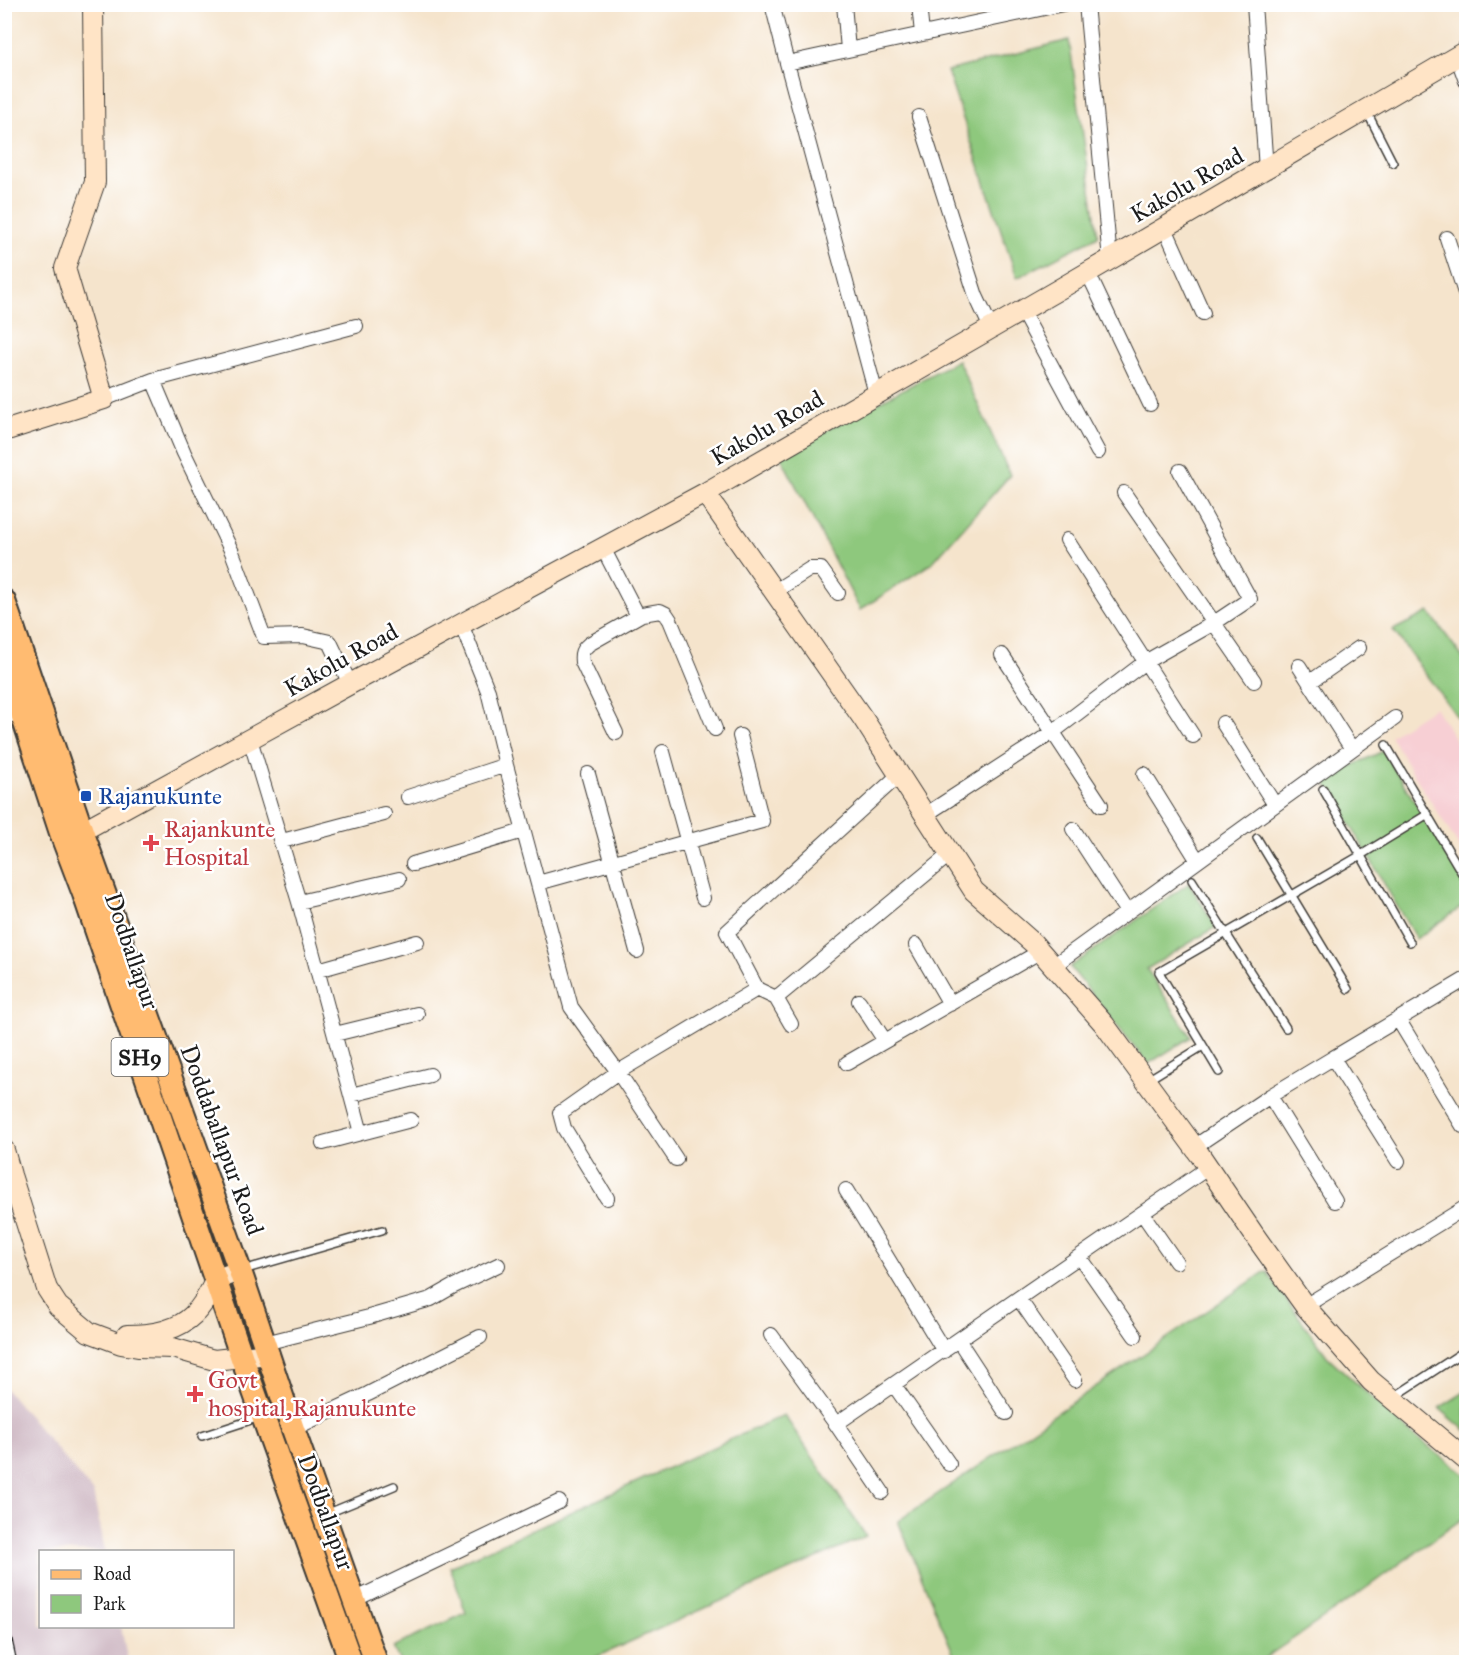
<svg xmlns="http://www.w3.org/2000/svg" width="1471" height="1667" font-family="'IM FELL Great Primer',serif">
	<rect width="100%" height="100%" fill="#fff"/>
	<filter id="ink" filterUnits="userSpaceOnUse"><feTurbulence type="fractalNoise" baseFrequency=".0167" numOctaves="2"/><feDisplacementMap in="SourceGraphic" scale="12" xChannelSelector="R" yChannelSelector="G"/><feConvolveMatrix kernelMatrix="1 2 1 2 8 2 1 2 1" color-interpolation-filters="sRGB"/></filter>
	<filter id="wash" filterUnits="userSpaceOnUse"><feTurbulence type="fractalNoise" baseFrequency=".008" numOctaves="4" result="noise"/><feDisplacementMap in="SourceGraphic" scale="24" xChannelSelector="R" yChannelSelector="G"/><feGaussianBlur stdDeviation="1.35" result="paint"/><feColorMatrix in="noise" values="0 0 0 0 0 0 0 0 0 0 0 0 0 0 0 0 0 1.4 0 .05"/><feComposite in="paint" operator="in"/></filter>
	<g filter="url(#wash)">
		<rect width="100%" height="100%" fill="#f5e4cc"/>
		<path fill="#f7cfd4" d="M1435 707 1466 757V858L1390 736Z"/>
		<path fill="#d2bdc8" d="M4 1387 93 1492 105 1551 40 1552V1626L121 1627 128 1662H5Z"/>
		<path fill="#8ec87d" stroke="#55724c" stroke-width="1.5" d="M1069 40 1098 236 1017 278 947 71Z
			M958 360 1010 475 932 563 860 610 780 455Z
			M1429 612 1466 662V729L1393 630Z
			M1383 751 1466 883V904L1416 939 1324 779Z
			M1189 883 1216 927 1147 969 1191 1037 1148 1064 1070 967Z
			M1266 1271 1327 1356 1409 1432 1466 1475V1516L1337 1609 1259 1662H957L898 1521Z
			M1466 1391V1431L1439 1408Z
			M784 1415 866 1536 585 1662H400L393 1647 466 1613 450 1567Z"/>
	</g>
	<g filter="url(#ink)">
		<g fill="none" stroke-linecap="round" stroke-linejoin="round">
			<g stroke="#3d3a36" stroke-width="10">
				<path id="lane" d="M1367 112 1393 163
					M1386 745 1466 880
					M1323 789 1410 942
					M1257 838 1348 989
					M1192 880 1286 1028
					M1219 1072 1159 972 1361 855 1428 814
					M1146 1081 1203 1046
					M243 1270 382 1230
					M1394 1397 1466 1350
					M202 1436 260 1417
					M326 1514 394 1486"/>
			</g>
			<g stroke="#3d3a36" stroke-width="16">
				<path id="street" d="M772 4 787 63
					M844 4 848 50
					M919 4 922 34
					M1086 4 1110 260
					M1254 4 1266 169
					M1457 56 1466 81
					M919 117 976 296 991 328
					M1165 228 1203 313
					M1447 238 1466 296
					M1088 273 1150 404
					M1022 311 1098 452
					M876 394 787 63 1063 4
					M104 399 153 380
					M1124 493 1254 681
					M1067 540 1193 736
					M603 548 638 616
					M775 591 810 569H821L838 593
					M461 624 488 691 506 765 571 1007 618 1072 757 989
					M1002 655 1101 805
					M1299 666 1352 749
					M1310 682 1359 648
					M350 684 330 642 303 636 264 637 232 552 184 453 153 380 356 326
					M4 716 28 712
					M1223 723 1275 805
					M616 733 582 662C581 653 582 650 589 644L642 614 660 611 666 614 670 620 715 729
					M250 739 299 902 361 1133 411 1120
					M663 752 703 898
					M588 774 637 951
					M1144 774 1198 861
					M899 775 727 932 757 989 776 998 950 854
					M408 797 506 765
					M925 815 1053 732 1145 662 1214 623 1250 599 1180 471
					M1073 829 1127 912
					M282 841 384 814
					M413 864 523 831
					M538 883 762 821 740 736
					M299 902 399 879
					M916 945 950 1004
					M1053 966 1395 718
					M318 970 417 942
					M776 998 791 1024
					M859 1001 885 1041
					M1398 1019 1463 1126
					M335 1034 417 1014
					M1333 1058 1466 979
					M847 1063 1041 951
					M351 1095 430 1075
					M1270 1096 1333 1058 1398 1161
					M323 1143 361 1133
					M1194 1147 1270 1096 1335 1201
					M846 1190 944 1351
					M607 1198 564 1128 560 1113 618 1072 676 1159
					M1142 1213 1176 1262
					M1080 1257 1135 1336
					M1019 1299 1075 1380
					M1305 1306 1466 1207
					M771 1335 836 1424 882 1492
					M959 1341 1006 1413
					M265 1343 369 1317 431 1299 452 1287 498 1265
					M894 1385 949 1464
					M836 1424 1209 1167
					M293 1429 368 1394 480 1337
					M354 1600 559 1502"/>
			</g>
			<g stroke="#3d3a36" stroke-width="22">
				<path id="secondary" d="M4 431 104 399 65 268 95 182 93 4
					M705 493 864 720 974 891 1033 943 1104 1024 1200 1155 1255 1236 1305 1306 1371 1381 1466 1460
					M68 834 82 831 350 684 705 493 1063 287 1466 51
					M4 1150 11 1175 47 1289 58 1306 89 1332 121 1344 138 1347 173 1348 214 1360 269 1354
					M127 1335C149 1335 177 1331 193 1315 204 1305 210 1291 216 1279L240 1271"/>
			</g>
			<g stroke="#3d3a36" stroke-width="26">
				<path id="primary" d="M4 601 82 831 240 1271 293 1429 376 1662
					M4 659 62 836 84 894 242 1358 351 1662"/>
			</g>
			<use href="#lane" stroke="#fff" stroke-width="7"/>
			<use href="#street" stroke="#fff" stroke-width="14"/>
			<use href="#secondary" stroke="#ffe4c6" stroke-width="20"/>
			<use href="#primary" stroke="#ffbb71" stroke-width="22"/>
			<g stroke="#1c1c1c" stroke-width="7">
				<path id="rail" d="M4 1616 14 1662"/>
			</g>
			<use href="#rail" stroke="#fff" stroke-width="4.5" stroke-dasharray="14" stroke-linecap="butt"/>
		</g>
	</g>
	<rect fill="#1a4fb4" stroke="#fff" stroke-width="2" x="80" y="790" width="12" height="12" rx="3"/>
	<g fill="#e0444e" stroke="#fff" stroke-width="2">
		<path d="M148 834h6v6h6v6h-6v6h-6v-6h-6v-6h6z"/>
		<path d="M192 1385h6v6h6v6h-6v6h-6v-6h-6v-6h6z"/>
	</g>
	<g text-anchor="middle" stroke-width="5" stroke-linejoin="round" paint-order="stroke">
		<rect fill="#fff" stroke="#606060" stroke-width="1.5" x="111.5" y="1038" width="57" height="38" rx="4.5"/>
		<g font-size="22" font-weight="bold" fill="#1c1c1c">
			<text x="140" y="1065">SH9</text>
		</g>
		<g font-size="24" fill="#1c1c1c" stroke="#fff">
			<text transform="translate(1187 185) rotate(-30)" y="8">Kakolu Road</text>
			<text transform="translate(767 428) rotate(-30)" y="8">Kakolu Road</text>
			<text transform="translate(341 660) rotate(-29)" y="8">Kakolu Road</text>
			<text transform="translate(132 951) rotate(71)" y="8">Dodballapur</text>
			<text transform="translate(222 1140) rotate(70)" y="8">Doddaballapur Road</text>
			<text transform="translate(326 1512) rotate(70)" y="8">Dodballapur</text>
		</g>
		<g font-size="24" fill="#164399" stroke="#fff" text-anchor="start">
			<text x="98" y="804">Rajanukunte</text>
		</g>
		<g font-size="24" fill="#be3a42" stroke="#fff" text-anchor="start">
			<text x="164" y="837">Rajankunte<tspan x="164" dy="28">Hospital</tspan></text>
			<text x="208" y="1388">Govt<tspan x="208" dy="28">hospital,Rajanukunte</tspan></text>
		</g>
	</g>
	<rect width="1471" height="1667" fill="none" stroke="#fff" stroke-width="24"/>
	<rect x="39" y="1550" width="195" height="78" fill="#ffffff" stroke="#a4a4a4" stroke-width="1.5"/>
	<rect x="51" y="1570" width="30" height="9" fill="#ffbb71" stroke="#a4a4a4" stroke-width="1.5"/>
	<text x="93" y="1580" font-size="18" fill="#1c1c1c">Road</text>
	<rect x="51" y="1595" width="30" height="18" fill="#8ec87d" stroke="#a4a4a4" stroke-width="1.5"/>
	<text x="93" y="1610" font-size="18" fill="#1c1c1c">Park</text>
</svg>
